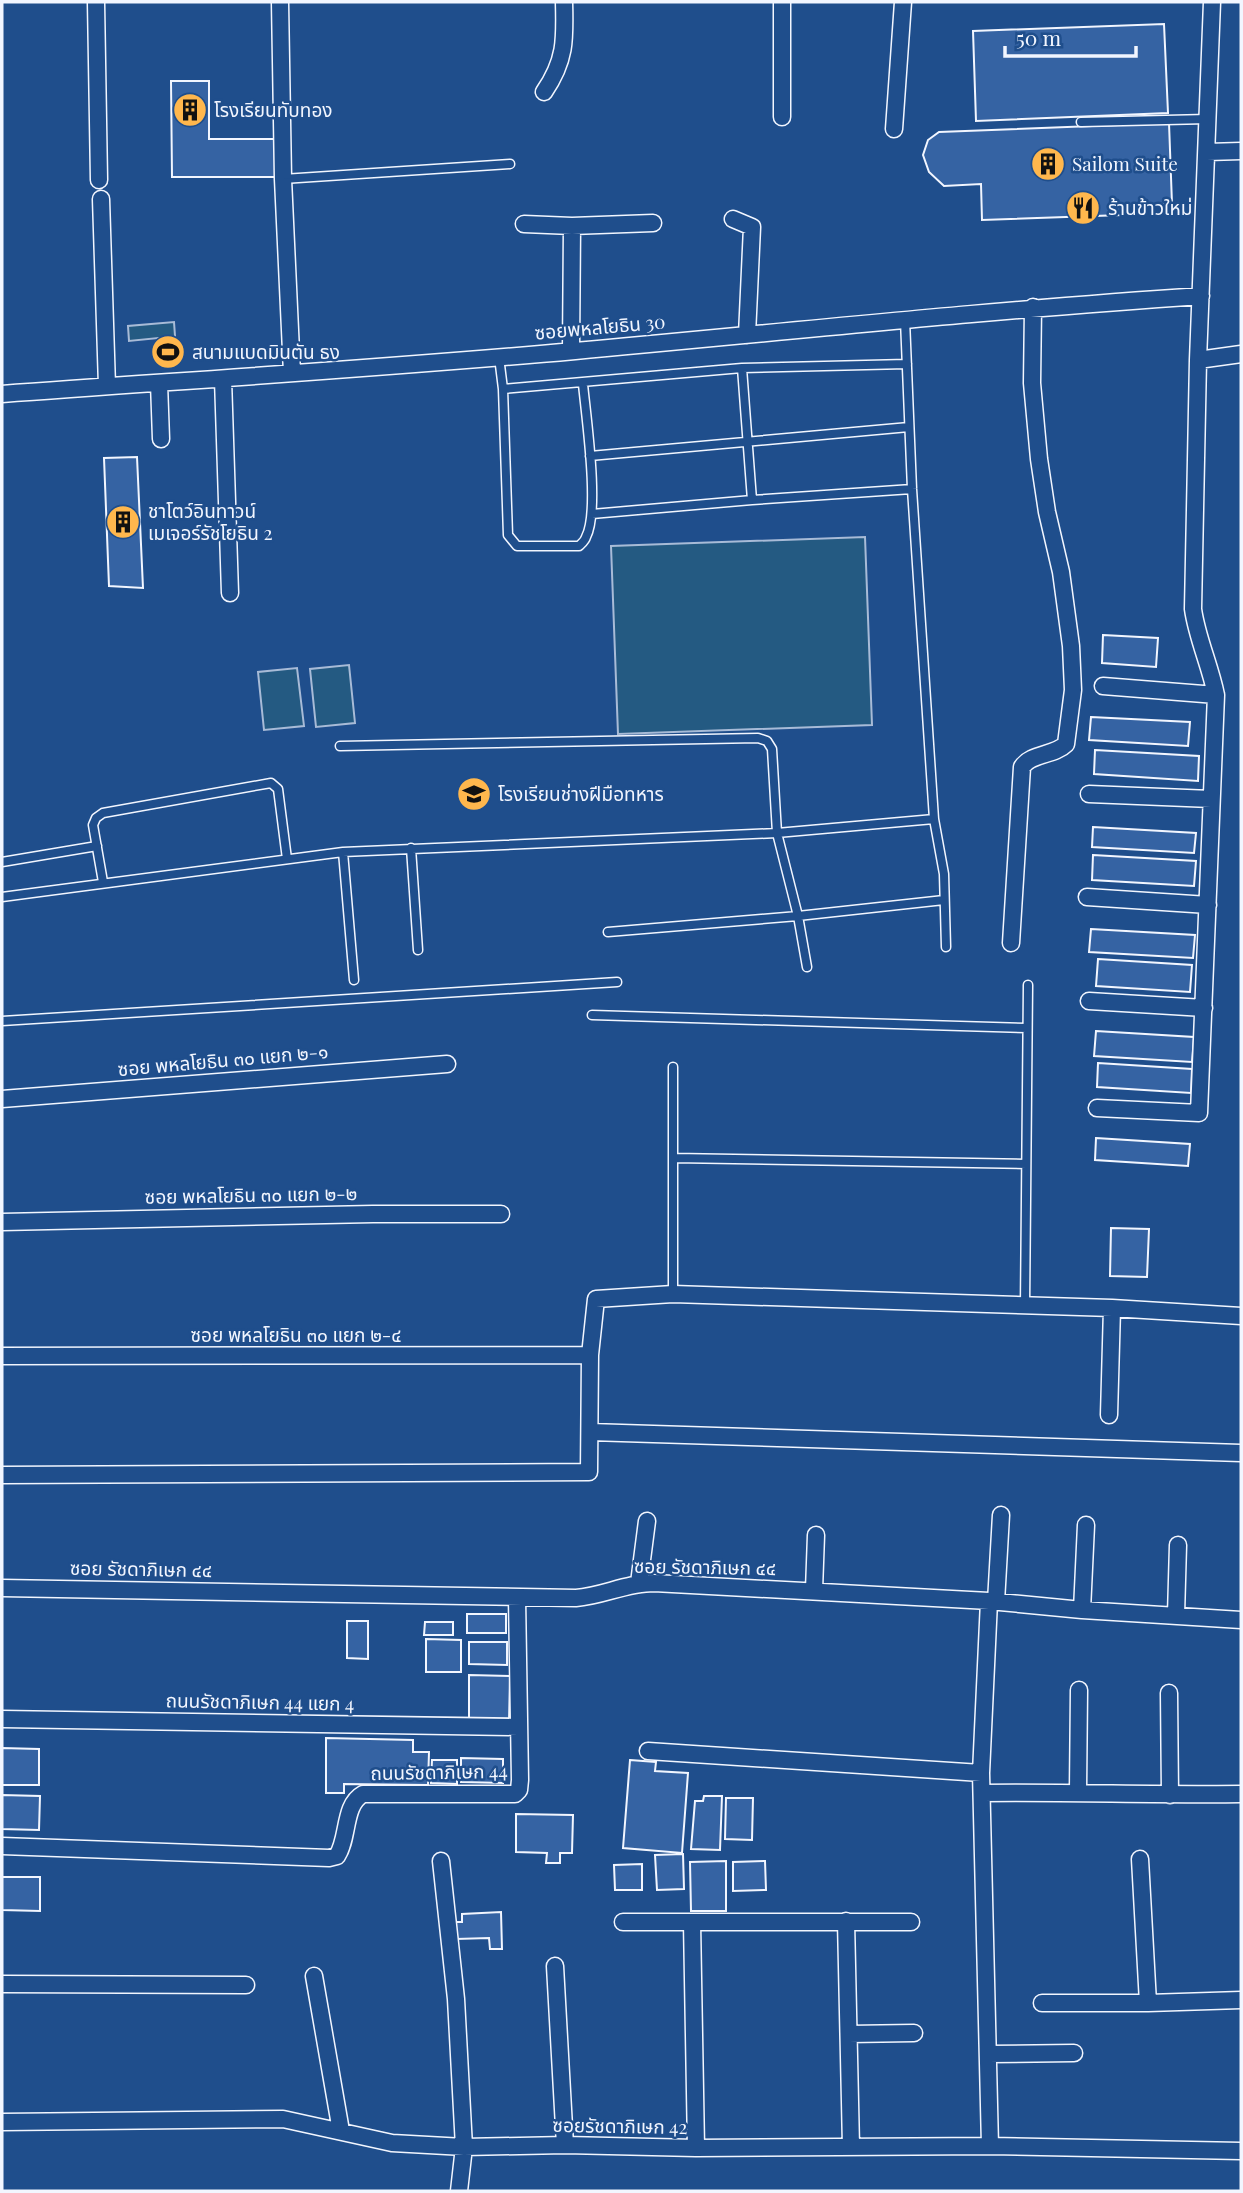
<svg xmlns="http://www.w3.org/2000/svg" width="1243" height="2193" font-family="'Playfair Display','Noto Sans Thai',serif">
	<rect width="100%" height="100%" fill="#1f4e8c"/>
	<path fill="#245a82" stroke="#a8bbd7" stroke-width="2" d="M174 322 177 364 161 365 158 338 129 341 128 326Z
		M865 537 872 725 618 734 611 546Z
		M349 665 355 723 316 727 310 669Z
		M297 668 304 726 264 730 258 672Z"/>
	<path fill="#3563a3" stroke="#f2f6ff" stroke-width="2" d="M1164 24 1168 113 976 121 973 31Z
		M171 81H209V139H276V177H172Z
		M1169 123 1172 204 1121 206 1122 215 982 220 981 184 944 186 929 172 923 155 928 140 939 132Z
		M137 457 143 588 109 586 104 458Z
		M1103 635 1158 638 1156 667 1102 663Z
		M1091 717 1190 722 1188 746 1089 740Z
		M1095 750 1199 756 1198 781 1094 774Z
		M1093 827 1196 833 1194 853 1092 847Z
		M1093 855 1196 861 1194 886 1092 880Z
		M1091 929 1195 935 1193 958 1089 952Z
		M1098 959 1192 965 1190 992 1096 986Z
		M1096 1031 1194 1037 1192 1062 1094 1056Z
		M1098 1063 1192 1069 1191 1093 1097 1087Z
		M1096 1138 1190 1144 1188 1166 1095 1160Z
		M1111 1228 1149 1229 1147 1277 1110 1276Z
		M467 1614H506V1633H467Z
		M347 1621H368V1659L347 1658Z
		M425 1622H453V1635H424Z
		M426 1639 461 1640V1672H426Z
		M469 1642H507V1665L469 1664Z
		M469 1675 510 1676 509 1722 469 1721Z
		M326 1738 413 1740V1752H429L428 1785 344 1784V1793H326Z
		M2 1748 39 1749V1785H2Z
		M461 1758 503 1759V1783L461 1782Z
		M432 1760H457V1784L431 1783Z
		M630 1760 656 1762 655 1771 688 1773 682 1853 623 1848Z
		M2 1795 40 1796 39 1830 2 1829Z
		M704 1796H722L720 1850 691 1849 695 1801H703Z
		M726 1798H753L752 1840 725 1839Z
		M516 1814 573 1815 572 1853H560V1863H546L547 1853 516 1852Z
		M683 1854 684 1889 657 1890 655 1855Z
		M726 1861V1911H691L690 1862Z
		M765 1861 766 1890 733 1891V1862Z
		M642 1864V1890H615L614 1865Z
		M2 1877H40V1911L2 1910Z
		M501 1912 502 1949H490L489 1938 456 1939V1922H462V1914Z"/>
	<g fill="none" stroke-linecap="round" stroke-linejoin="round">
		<g stroke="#f2f6ff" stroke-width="11">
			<path id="service" d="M1081 122 1208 119
				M283 179 510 164
				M905 320 912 489 934 819 944 874 946 947
				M499 357 503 389 508 535 517 546H579C582 543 585 541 586 537 600 511 586 416 583 384
				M742 368 752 500
				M503 389 742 368 907 364
				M590 456 909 427
				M592 514 752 500 912 489
				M340 746 758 738 767 741 772 749 777 833 798 916 807 967
				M411 848 418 950
				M343 852 354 980
				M2 862 97 846
				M103 882 93 825 96 818 103 813 271 783 278 789 287 859
				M2 897 343 852 777 833 934 819
				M608 932 798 916 944 900
				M592 1015 1027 1028
				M2 1021 617 982
				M674 1158 1026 1164
				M673 1294V1067
				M1025 1306 1028 985"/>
		</g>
		<g stroke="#f2f6ff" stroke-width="19">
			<path id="minor" d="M96 2 99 180
				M280 2 283 179 292 373
				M782 2V117
				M544 92C566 60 565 39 564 2
				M894 129 903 2
				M1207 152 1241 151
				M101 199 107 386
				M733 219 752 227 747 335
				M524 224 572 226
				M571 351 572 226 653 223
				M1198 360 1241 354
				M223 379 230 593
				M159 383 161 439
				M2 394C193 380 384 368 575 351 783 332 992 310 1201 296
				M1103 686 1216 695
				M1089 794 1211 799
				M1087 897 1208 905
				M1011 943 1022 767C1031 753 1054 756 1066 744L1073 690 1071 646 1061 572 1047 512 1039 459 1032 383 1033 307
				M1089 1001 1204 1008
				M2 1099 447 1064
				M1097 1108 1199 1113 1216 695C1210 665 1197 638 1193 609L1198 360 1212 2
				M2 1222 373 1214H501
				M2 1356 590 1355
				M1109 1415 1112 1308
				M590 1432 1241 1453
				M2 1475 589 1472 590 1355 596 1299 673 1294 1112 1308 1241 1316
				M639 1583 647 1521
				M2 1588 576 1598C603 1596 626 1583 654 1583L989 1601 1082 1610 1241 1620
				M814 1590 816 1535
				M989 1601 981 1773 990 2146
				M996 1602 1001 1515
				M1082 1610 1086 1525
				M1176 1615 1178 1545
				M1169 1693 1170 1795
				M2 1719 518 1727
				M648 1751 981 1773
				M1078 1791 1079 1690
				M982 1793C1068 1792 1155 1795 1241 1794
				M2 1846 329 1858 337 1856C349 1838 343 1805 363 1794H515L519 1790 520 1780 517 1598
				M1140 1859 1148 2003
				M441 1861 456 1999 464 2147 459 2191
				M846 1921 851 2147
				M623 1922H911
				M692 1922 696 2148
				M555 1966 565 2145
				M314 1976 341 2131
				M2 1984 246 1985
				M1042 2003H1148L1241 2000
				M849 2034 914 2033
				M988 2054 1074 2053
				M2 2122 283 2119 392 2143 464 2147 565 2145 696 2148 990 2146 1241 2151"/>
		</g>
		<use href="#service" stroke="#1f4e8c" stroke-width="8"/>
		<use href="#minor" stroke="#1f4e8c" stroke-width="16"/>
	</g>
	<defs>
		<g id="building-disc" transform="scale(1.75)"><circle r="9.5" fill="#ffb74d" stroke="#1f4e8c"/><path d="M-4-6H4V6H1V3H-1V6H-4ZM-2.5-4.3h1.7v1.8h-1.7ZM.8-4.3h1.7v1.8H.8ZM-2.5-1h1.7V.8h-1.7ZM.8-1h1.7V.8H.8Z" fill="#111"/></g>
		<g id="restaurant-disc" transform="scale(1.75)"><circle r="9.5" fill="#ffb74d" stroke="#1f4e8c"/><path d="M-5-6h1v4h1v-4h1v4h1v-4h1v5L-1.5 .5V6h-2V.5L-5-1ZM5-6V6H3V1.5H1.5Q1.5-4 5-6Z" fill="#111"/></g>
		<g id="stadium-disc" transform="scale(1.75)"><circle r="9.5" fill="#ffb74d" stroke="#1f4e8c"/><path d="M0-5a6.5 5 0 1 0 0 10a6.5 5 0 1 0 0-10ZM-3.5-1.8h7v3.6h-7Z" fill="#111"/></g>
		<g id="university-disc" transform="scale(1.75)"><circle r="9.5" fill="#ffb74d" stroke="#1f4e8c"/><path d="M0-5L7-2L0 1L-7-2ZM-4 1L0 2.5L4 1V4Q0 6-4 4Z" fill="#111"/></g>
	</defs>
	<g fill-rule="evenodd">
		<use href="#building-disc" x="190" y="110"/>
		<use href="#building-disc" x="1048" y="164"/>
		<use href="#restaurant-disc" x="1083" y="208"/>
		<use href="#stadium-disc" x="168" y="352"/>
		<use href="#building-disc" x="123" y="522"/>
		<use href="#university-disc" x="474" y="794"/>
	</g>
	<g text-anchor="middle" stroke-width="5" stroke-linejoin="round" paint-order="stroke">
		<g font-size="19" fill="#f2f6ff" stroke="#1f4e8c" text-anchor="start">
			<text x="214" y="117">โรงเรียนทับทอง</text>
			<text x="1072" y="171">Sailom Suite</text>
			<text x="1108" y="215">ร้านข้าวใหม่</text>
			<text x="192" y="359">สนามแบดมินตัน ธง</text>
			<text x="148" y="518">ชาโตว์อินทาวน์<tspan x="148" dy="22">เมเจอร์รัชโยธิน 2</tspan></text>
			<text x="498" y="801">โรงเรียนช่างฝีมือทหาร</text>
		</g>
		<g font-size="19" fill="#f2f6ff" stroke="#1f4e8c">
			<text transform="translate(600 327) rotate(-5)" y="7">ซอยพหลโยธิน 30</text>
			<text transform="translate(223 1060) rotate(-5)" y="7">ซอย พหลโยธิน ๓๐ แยก ๒-๑</text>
			<text transform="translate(251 1195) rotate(-1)" y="7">ซอย พหลโยธิน ๓๐ แยก ๒-๒</text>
			<text x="296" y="1342">ซอย พหลโยธิน ๓๐ แยก ๒-๔</text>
			<text transform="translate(705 1567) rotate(1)" y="7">ซอย รัชดาภิเษก ๔๔</text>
			<text transform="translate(141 1569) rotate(1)" y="7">ซอย รัชดาภิเษก ๔๔</text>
			<text transform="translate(260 1702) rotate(1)" y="7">ถนนรัชดาภิเษก 44 แยก 4</text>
			<text transform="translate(439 1772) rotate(-1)" y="7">ถนนรัชดาภิเษก 44</text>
			<text transform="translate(620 2126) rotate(1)" y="7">ซอยรัชดาภิเษก 42</text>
		</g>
	</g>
	<rect width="1243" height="2193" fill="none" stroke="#f2f6ff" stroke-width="7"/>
	<path d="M1005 46v10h131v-10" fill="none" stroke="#f2f6ff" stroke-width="3.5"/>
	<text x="1016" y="46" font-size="21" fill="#f2f6ff" stroke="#1f4e8c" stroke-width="5" paint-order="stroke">50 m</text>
</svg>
